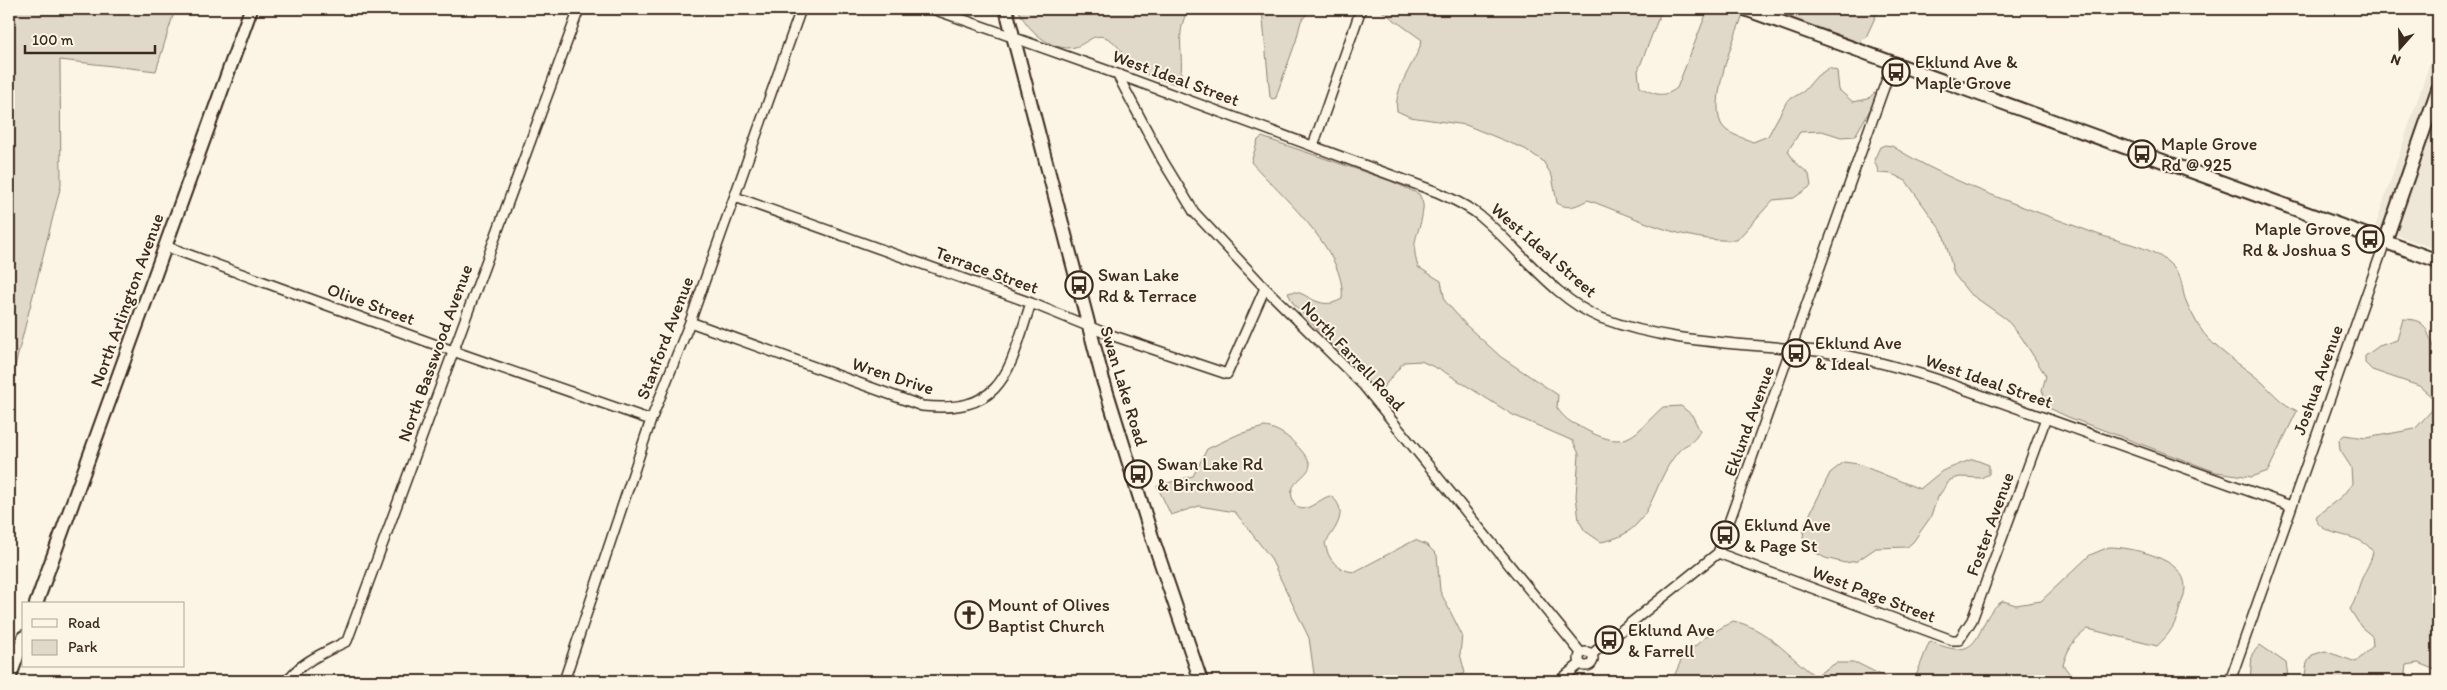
<svg xmlns="http://www.w3.org/2000/svg" width="2447" height="690" font-family="Itim,sans-serif">
	<rect width="100%" height="100%" fill="#fcf5e5"/>
	<filter id="ink" filterUnits="userSpaceOnUse"><feTurbulence type="fractalNoise" baseFrequency=".02" numOctaves="2"/><feDisplacementMap in="SourceGraphic" scale="10" xChannelSelector="R" yChannelSelector="G"/><feConvolveMatrix kernelMatrix="1 2 1 2 8 2 1 2 1" color-interpolation-filters="sRGB"/></filter>
	<g filter="url(#ink)">
		<path fill="#eee6d6" d="M2438 38V250L2375 227Z"/>
		<path fill="#e0d8c8" stroke="#8e8173" d="M9 9H175L156 71 60 60 61 185 9 390Z
			M1018 9H1188C1174 38 1185 52 1180 81L1175 84C1162 80 1147 76 1136 69 1124 61 1120 43 1107 38 1093 32 1087 44 1075 47 1052 53 1026 29 1018 9Z
			M1262 9H1311L1301 21 1296 41 1278 91 1276 98 1272 99 1270 97Z
			M1379 9H1662L1638 71 1640 87C1655 95 1664 98 1677 88L1708 9 1743 16C1733 38 1706 109 1724 128 1731 135 1744 138 1753 142L1768 136 1787 101 1804 91 1817 76 1829 68 1837 71 1839 90 1853 102 1868 99 1874 93 1878 96 1855 136 1841 137 1822 131 1800 132 1788 151 1795 162 1809 174 1811 186 1794 198 1773 200 1737 240C1684 243 1637 218 1588 200 1576 206 1569 210 1557 203L1552 176 1543 161 1525 149 1466 125 1410 117 1397 111C1393 87 1416 63 1422 40Z
			M1761 9H1879L1866 37 1858 44Z
			M1262 137 1391 181 1419 194C1421 198 1424 204 1423 209 1421 234 1409 238 1418 267L1441 281 1445 301 1467 326 1501 357 1558 395 1557 408C1568 423 1572 422 1588 431 1629 452 1634 433 1663 407L1681 406 1692 415 1700 431C1691 447 1686 442 1678 452 1649 486 1655 533 1601 542L1585 531 1579 521 1576 496 1579 454 1573 441 1513 415 1443 371 1421 361 1404 362 1377 395 1293 303 1288 293C1305 286 1316 314 1342 299 1347 251 1280 195 1251 162L1258 140Z
			M1885 145 1892 146C1954 185 2025 207 2094 233 2118 242 2150 245 2170 264 2185 278 2180 286 2186 301 2189 309 2194 317 2198 325 2213 350 2242 364 2263 383 2276 396 2280 402 2297 411L2268 471 2252 477 2216 472 2068 417 2049 408 2042 390 2046 376 2022 338 2006 319 1969 293 1954 274 1943 233 1906 181 1892 174 1879 173 1874 160 1880 147Z
			M2403 319C2432 319 2424 335 2438 352V671L2418 663 2406 665 2404 681H2304L2307 663 2312 655 2325 651 2356 662 2373 646 2372 636 2361 627 2350 609C2357 599 2357 589 2362 578 2366 569 2371 562 2373 552 2371 549 2368 545 2364 543 2350 533 2320 536 2315 517L2341 497 2352 484 2351 467 2340 450 2339 440 2344 435 2366 438 2415 429 2432 410 2433 398 2419 386 2372 370 2365 363V356L2379 346 2397 340Z
			M1264 427C1282 428 1301 447 1310 463 1311 476 1288 481 1292 497 1299 524 1320 496 1331 496 1350 511 1335 529 1325 543 1328 560 1337 570 1354 572L1415 540 1427 545 1437 555 1440 591 1462 635 1460 654 1465 673 1451 681H1315L1309 638 1270 557 1235 512 1199 506 1171 515 1157 486 1193 476 1207 449 1239 434Z
			M1973 459 1989 465V474L1981 478 1960 477 1950 480 1938 497 1930 518 1913 542 1907 547 1876 548 1857 561 1845 563 1825 558 1809 549 1803 537 1805 524 1830 473 1844 462 1858 464 1920 489 1942 471Z
			M2109 547C2131 547 2186 558 2185 588 2185 594 2182 601 2180 607 2176 624 2170 634 2157 646L2088 629C2073 640 2068 648 2063 665L2075 681H1914L1929 643 1932 642C1989 667 1972 618 2003 601L2016 605 2041 601 2090 555Z
			M1733 621C1767 628 1788 656 1815 676L1836 663H1857L1893 681H1672L1683 656 1707 636Z
			M2260 645 2286 663 2288 676 2292 681H2250L2252 654Z"/>
		<g fill="none" stroke-linecap="round" stroke-linejoin="round">
			<g stroke="#3b2a1e" stroke-width="12">
				<path id="street" d="M933 9 1117 74 1437 192C1452 199 1467 205 1480 216 1518 247 1554 299 1601 318 1667 343 1738 343 1807 350 1851 354 1893 365 1936 379L2291 506
					M1117 74 1163 161 1194 212 1265 288 1363 385 1581 653
					M1313 146 1361 9
					M735 197 1031 303 1105 333 1227 374 1265 288
					M165 246 453 351 651 420
					M690 322 922 406C1006 415 1009 368 1031 303
					M1718 553 1952 640H1959L1972 620 2046 418
					M1579 659a7 7 0 1 1 14 0a7 7 0 1 1-14 0Z
					M1592 654 1718 553 1893 62
					M288 681C296 664 330 650 347 641L579 9
					M564 681 651 420 690 322 801 9
					M1559 681 1580 664
					M2230 681 2385 242"/>
			</g>
			<g stroke="#3b2a1e" stroke-width="16">
				<path id="secondary" d="M1006 9 1103 380 1152 537 1201 681
					M1745 9 2438 261
					M2385 242 2438 89
					M36 604 251 9
					M9 679 24 637"/>
			</g>
			<use href="#street" stroke="#fcf5e5" stroke-width="9"/>
			<use href="#secondary" stroke="#fcf5e5" stroke-width="12"/>
		</g>
	</g>
	<defs>
		<g id="bus-ring" transform="scale(1.4375)"><circle r="9.5" fill="#fcf5e5" stroke="#3b2a1e" stroke-width="1.5"/><path d="M-5-6H5V4H4V6H2V4H-2V6H-4V4H-5ZM-3.5-4V0h7V-4ZM-3.5 1.2v1.5H-2V1.2ZM2 1.2v1.5H3.5V1.2Z" fill="#3b2a1e"/></g>
		<g id="church-ring" transform="scale(1.4375)"><circle r="9.5" fill="#fcf5e5" stroke="#3b2a1e" stroke-width="1.5"/><path d="M-1.2-6h2.4v3.5h3.3v2.4h-3.3V6h-2.4V-.1h-3.3v-2.4h3.3Z" fill="#3b2a1e"/></g>
	</defs>
	<g fill-rule="evenodd">
		<use href="#bus-ring" x="1896" y="72"/>
		<use href="#bus-ring" x="2142" y="154"/>
		<use href="#bus-ring" x="2370" y="239"/>
		<use href="#bus-ring" x="1079" y="285"/>
		<use href="#bus-ring" x="1796" y="353"/>
		<use href="#bus-ring" x="1138" y="474"/>
		<use href="#bus-ring" x="1725" y="535"/>
		<use href="#church-ring" x="969" y="615"/>
		<use href="#bus-ring" x="1609" y="640"/>
	</g>
	<g text-anchor="middle" stroke-width="4" stroke-linejoin="round" paint-order="stroke">
		<g font-size="18" fill="#3b2a1e" stroke="#fcf5e5" text-anchor="start">
			<text x="1915" y="68">Eklund Ave &amp;<tspan x="1915" dy="21">Maple Grove</tspan></text>
			<text x="2161" y="150">Maple Grove<tspan x="2161" dy="21">Rd @ 925</tspan></text>
			<text x="2351" y="235" text-anchor="end">Maple Grove<tspan x="2351" dy="21">Rd &amp; Joshua S</tspan></text>
			<text x="1098" y="281">Swan Lake<tspan x="1098" dy="21">Rd &amp; Terrace</tspan></text>
			<text x="1815" y="349">Eklund Ave<tspan x="1815" dy="21">&amp; Ideal</tspan></text>
			<text x="1157" y="470">Swan Lake Rd<tspan x="1157" dy="21">&amp; Birchwood</tspan></text>
			<text x="1744" y="531">Eklund Ave<tspan x="1744" dy="21">&amp; Page St</tspan></text>
			<text x="988" y="611">Mount of Olives<tspan x="988" dy="21">Baptist Church</tspan></text>
			<text x="1628" y="636">Eklund Ave<tspan x="1628" dy="21">&amp; Farrell</tspan></text>
		</g>
		<g font-size="18" fill="#3b2a1e" stroke="#fcf5e5">
			<text transform="translate(1176 78) rotate(20)" y="6">West Ideal Street</text>
			<text transform="translate(1544 250) rotate(41)" y="6">West Ideal Street</text>
			<text transform="translate(987 270) rotate(20)" y="6">Terrace Street</text>
			<text transform="translate(127 300) rotate(-70)" y="6">North Arlington Avenue</text>
			<text transform="translate(371 304) rotate(20)" y="6">Olive Street</text>
			<text transform="translate(665 338) rotate(-69)" y="6">Stanford Avenue</text>
			<text transform="translate(435 353) rotate(-70)" y="6">North Basswood Avenue</text>
			<text transform="translate(1353 356) rotate(47)" y="6">North Farrell Road</text>
			<text transform="translate(893 376) rotate(18)" y="6">Wren Drive</text>
			<text transform="translate(2318 380) rotate(-70)" y="6">Joshua Avenue</text>
			<text transform="translate(1989 381) rotate(19)" y="6">West Ideal Street</text>
			<text transform="translate(1124 386) rotate(73)" y="6">Swan Lake Road</text>
			<text transform="translate(1749 421) rotate(-70)" y="6">Eklund Avenue</text>
			<text transform="translate(1990 524) rotate(-70)" y="6">Foster Avenue</text>
			<text transform="translate(1874 594) rotate(21)" y="6">West Page Street</text>
		</g>
	</g>
	<rect width="2447" height="690" fill="none" stroke="#fcf5e5" stroke-width="30"/>
	<rect x="15" y="15" width="2417" height="660" fill="none" stroke="#3b2a1e" stroke-width="2" filter="url(#ink)"/>
	<rect x="22" y="602" width="162" height="65" fill="#fcf5e5" stroke="#afa495"/>
	<rect x="32" y="619" width="25" height="8" fill="#fcf5e5" stroke="#afa495"/>
	<text x="68" y="628" font-size="15" fill="#3b2a1e">Road</text>
	<rect x="32" y="640" width="25" height="15" fill="#e0d8c8" stroke="#afa495"/>
	<text x="68" y="652" font-size="15" fill="#3b2a1e">Park</text>
	<g transform="translate(2400 48) rotate(200)" stroke="#fcf5e5" stroke-width="4" paint-order="stroke">
	<path d="M0-4L9 19L0 12L-9 19Z" fill="#3b2a1e"/>
	<text y="-8" font-size="14" font-weight="bold" text-anchor="middle" fill="#3b2a1e">N</text>
	</g>
	<path d="M25 45v8h130v-8" fill="none" stroke="#3b2a1e" stroke-width="2.5"/>
	<text x="32" y="45" font-size="15" fill="#3b2a1e" stroke="#fcf5e5" stroke-width="4" paint-order="stroke">100 m</text>
</svg>
